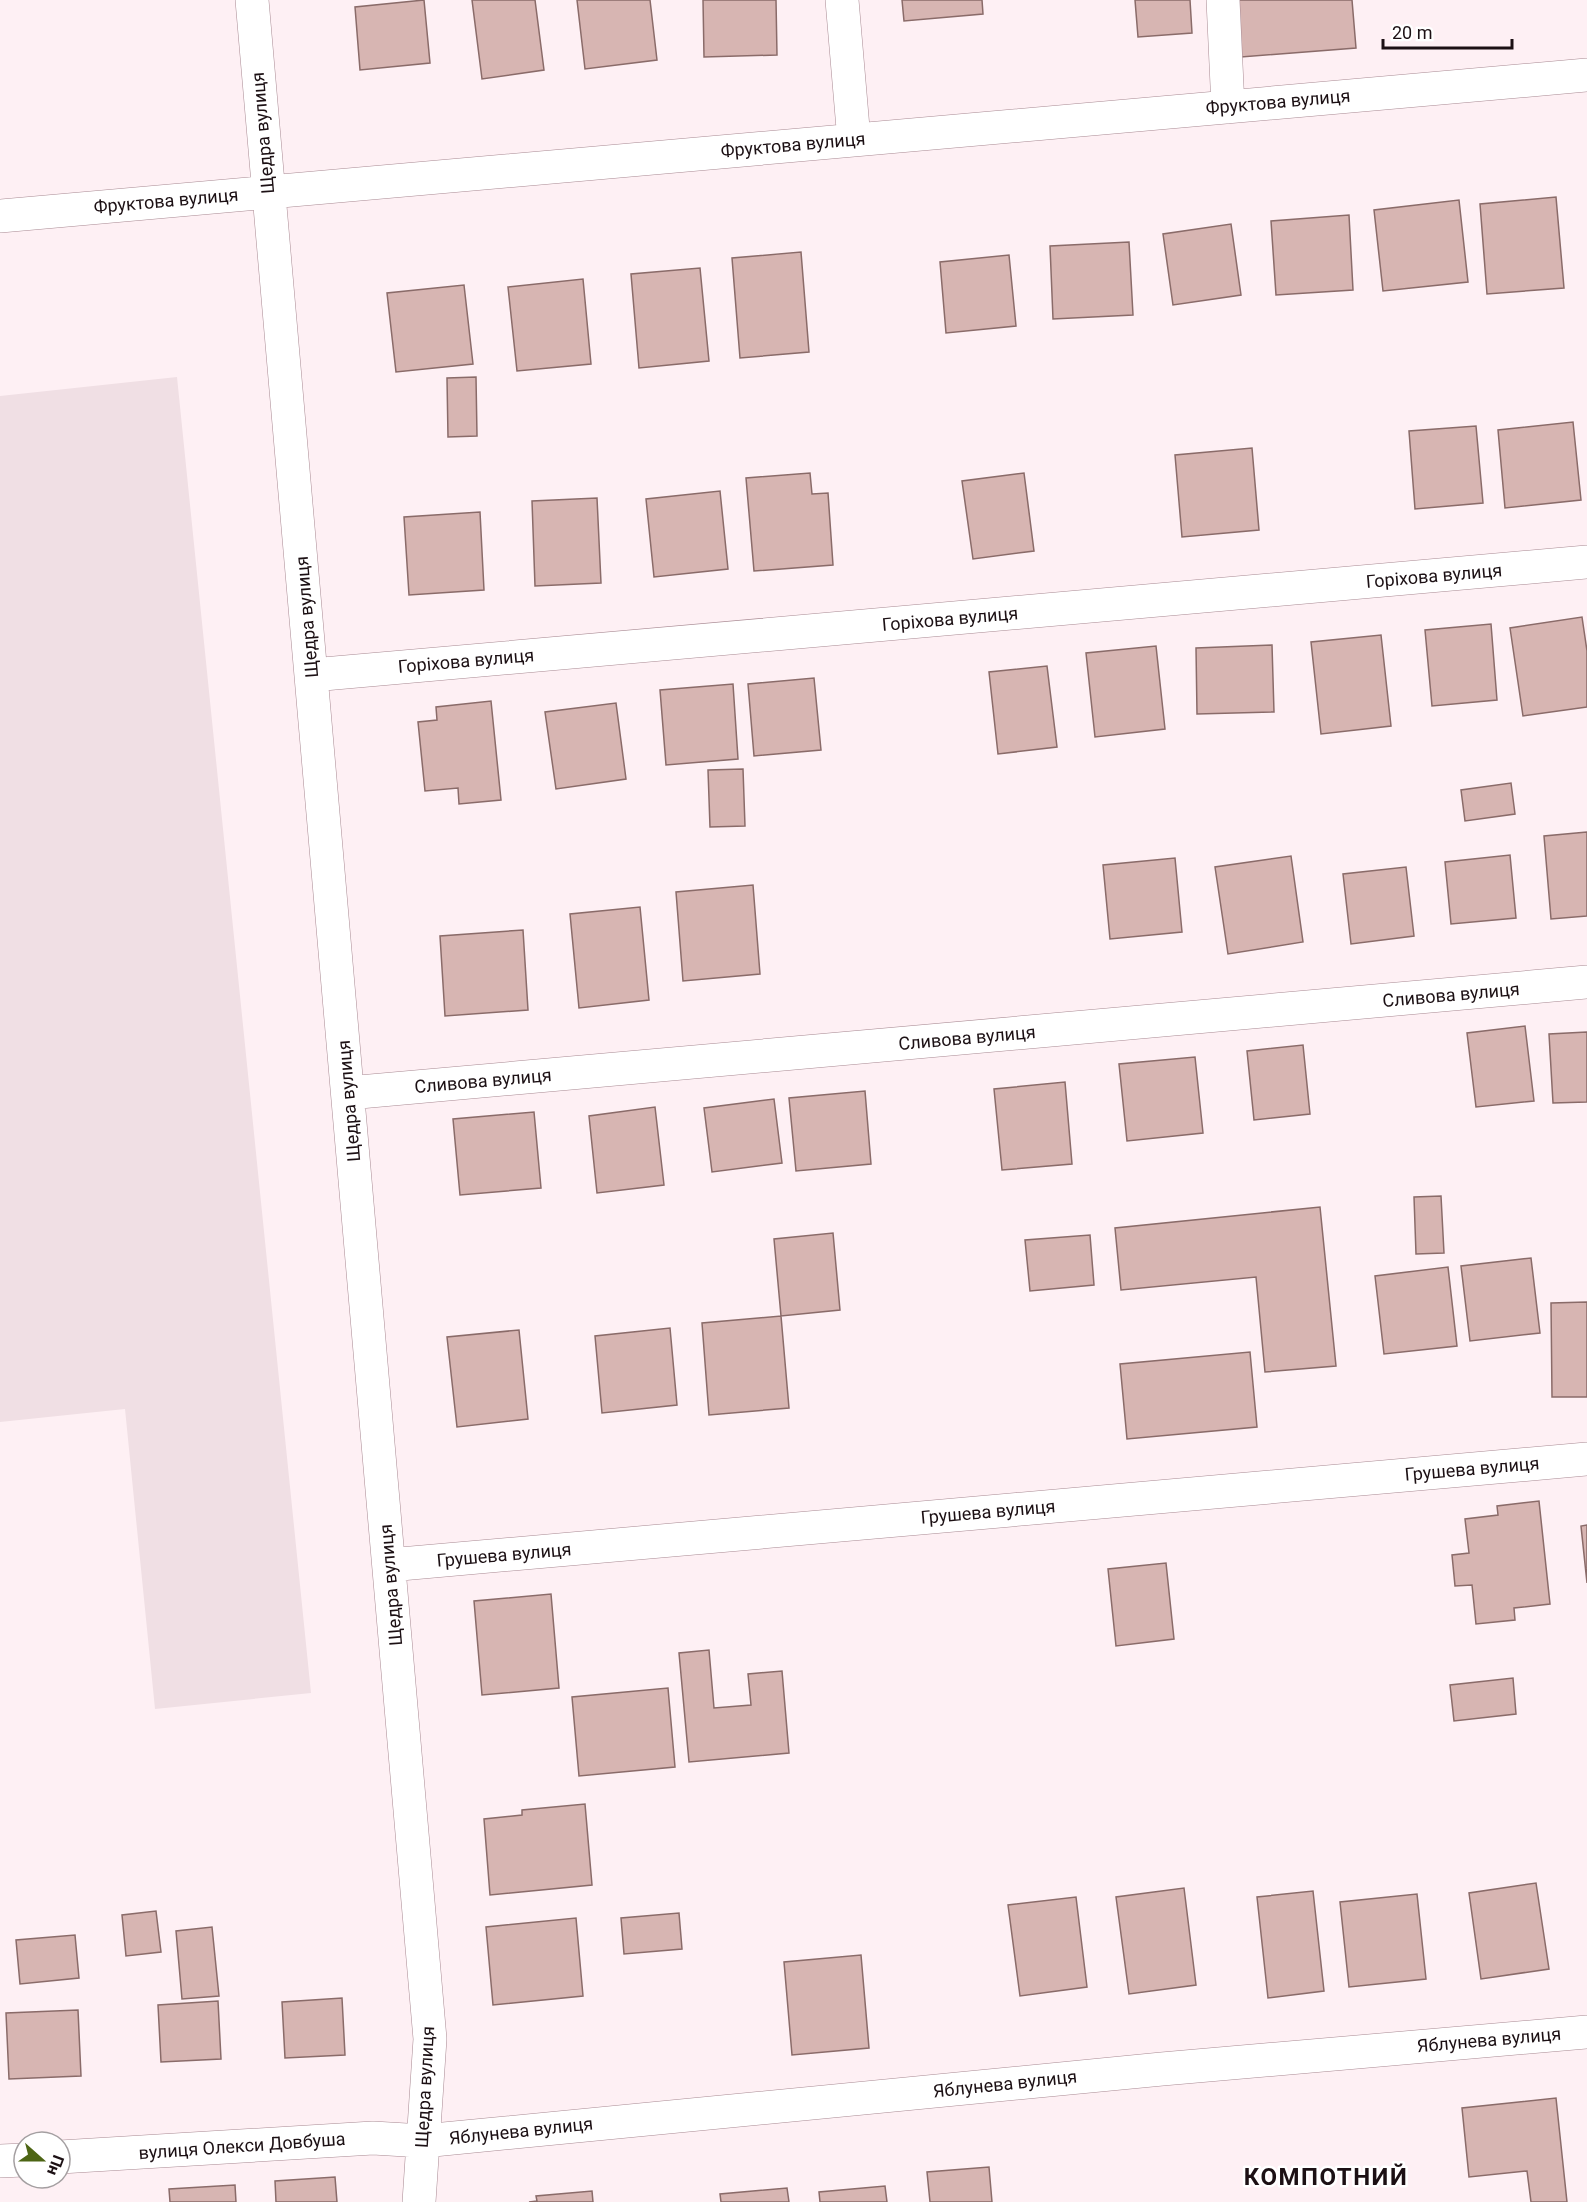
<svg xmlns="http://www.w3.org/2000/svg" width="1587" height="2202" font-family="Roboto,sans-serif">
	<rect width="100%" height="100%" fill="#fef0f4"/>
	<path fill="#f0dfe4" d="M177 377 311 1693 155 1709 125 1409 0 1422V396Z"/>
	<path fill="#d7b5b2" stroke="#8a6b69" stroke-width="1.5" d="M424 0 430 63 360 70 355 7Z
		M472 0H535L544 70 482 79Z
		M577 0H650L657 60 585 69Z
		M703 0H776L777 55 704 57Z
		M902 0H982L983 14 904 21Z
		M1135 0H1190L1192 33 1138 37Z
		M1236 0H1352L1356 48 1241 57Z
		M1556 197 1564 288 1487 294 1480 204Z
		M1459 200 1468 282 1383 291 1374 210Z
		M1349 215 1353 290 1276 295 1271 221Z
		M1231 224 1241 295 1173 305 1163 234Z
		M1129 242 1133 315 1053 319 1050 246Z
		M801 252 809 352 740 358 732 258Z
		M1009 255 1016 326 946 333 940 262Z
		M700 268 709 361 639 368 631 274Z
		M583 279 591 364 517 371 508 287Z
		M464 285 473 364 396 372 387 293Z
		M476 377 477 436 448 437 447 378Z
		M1573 422 1581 500 1505 508 1498 430Z
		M1476 426 1483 503 1415 509 1409 431Z
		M1252 448 1259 530 1182 537 1175 455Z
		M810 473 812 494 828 493 833 565 754 571 746 478Z
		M1024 473 1034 551 973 559 962 481Z
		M720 491 728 569 654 577 646 499Z
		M597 498 601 583 535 586 532 501Z
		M480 512 484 590 409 595 404 517Z
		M1582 617 1587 651V707L1523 716 1510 628Z
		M1491 624 1497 700 1432 706 1425 630Z
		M1381 635 1391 726 1321 734 1311 642Z
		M1272 645 1274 712 1197 714 1196 648Z
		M1156 646 1165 729 1095 737 1086 653Z
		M1047 666 1057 747 998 754 989 672Z
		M814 678 821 750 754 756 748 684Z
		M733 684 738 759 666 765 660 690Z
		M491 701 501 800 459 804 458 788 425 791 418 722 437 720 436 707Z
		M616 703 626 779 556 789 545 712Z
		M743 769 745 826 710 827 708 770Z
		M1511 783 1515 814 1465 821 1461 790Z
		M1587 832V916L1551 919 1544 836Z
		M1510 855 1516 918 1451 924 1445 862Z
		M1291 856 1303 942 1228 954 1215 867Z
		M1175 858 1182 932 1110 939 1103 865Z
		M1406 867 1414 936 1351 944 1343 874Z
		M753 885 760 974 683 981 676 892Z
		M640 907 649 1000 579 1008 570 914Z
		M523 930 528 1010 445 1016 440 936Z
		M1525 1026 1534 1101 1476 1107 1467 1033Z
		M1587 1032V1102L1553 1103 1549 1034Z
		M1303 1045 1310 1114 1254 1120 1247 1051Z
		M1195 1057 1203 1133 1127 1141 1119 1064Z
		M1065 1082 1072 1164 1002 1170 994 1089Z
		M865 1091 871 1164 796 1171 789 1098Z
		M774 1099 782 1163 712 1172 704 1108Z
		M655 1107 664 1185 597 1193 589 1116Z
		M534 1112 541 1188 460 1195 453 1119Z
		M1441 1196 1444 1253 1416 1254 1414 1197Z
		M1320 1207 1336 1366 1265 1372 1256 1277 1121 1290 1115 1228Z
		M833 1233 840 1310 781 1316 774 1239Z
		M1090 1235 1094 1285 1030 1291 1025 1240Z
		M1531 1258 1540 1333 1470 1341 1461 1266Z
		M1448 1267 1457 1346 1384 1354 1375 1276Z
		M1587 1302V1397H1552L1551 1303Z
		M781 1316 789 1408 709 1415 702 1323Z
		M670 1328 677 1405 602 1413 595 1336Z
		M519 1330 528 1419 457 1427 447 1337Z
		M1250 1352 1257 1427 1127 1439 1120 1364Z
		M1539 1501 1550 1604 1514 1608 1515 1620 1476 1624 1472 1585 1455 1586 1452 1555 1469 1553 1465 1519 1498 1515 1497 1506Z
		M1587 1525V1583L1581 1526Z
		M1166 1563 1174 1639 1116 1646 1108 1569Z
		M551 1594 559 1688 482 1695 474 1601Z
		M709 1650 714 1708 751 1705 748 1674 782 1671 789 1753 689 1762 679 1653Z
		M1513 1678 1516 1714 1454 1721 1450 1685Z
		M668 1688 675 1767 579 1776 572 1697Z
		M585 1804 592 1885 490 1895 484 1819 522 1815V1810Z
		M1536 1883 1549 1969 1481 1979 1469 1893Z
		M1184 1888 1196 1985 1129 1994 1116 1897Z
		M1313 1891 1324 1991 1268 1998 1257 1897Z
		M1417 1894 1426 1979 1349 1987 1340 1902Z
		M1076 1897 1087 1987 1020 1996 1008 1905Z
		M156 1911 161 1952 126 1956 122 1915Z
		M679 1913 682 1949 624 1954 621 1918Z
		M576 1918 583 1996 493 2005 486 1927Z
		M212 1927 219 1996 182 1999 176 1931Z
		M75 1935 79 1978 20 1984 16 1940Z
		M861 1955 869 2048 792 2055 784 1962Z
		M342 1998 345 2055 285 2058 282 2002Z
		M218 2001 221 2059 161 2062 158 2005Z
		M78 2010 81 2076 9 2079 6 2013Z
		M1556 2098 1567 2202H1531L1527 2171 1469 2177 1462 2108Z
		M989 2167 992 2202H930L927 2172Z
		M335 2177 337 2202H276L275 2181Z
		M235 2185 236 2202H170L169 2189Z
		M885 2186 887 2202H820L819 2192Z
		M787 2188 789 2202H721L720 2194Z
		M592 2191 593 2202H529L537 2201 536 2196Z"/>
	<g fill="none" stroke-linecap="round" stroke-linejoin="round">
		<g stroke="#a98a93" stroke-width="34">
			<path id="minor" d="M252 0 430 2039 419 2202
				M842 0 854 140
				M1223 0 1228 107
				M0 216 1587 75
				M312 675 1587 562
				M348 1093 1587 982
				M389 1565 1587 1459
				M60 2157 373 2138 423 2141 1162 2069 1587 2032
				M0 2161 24 2160"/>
		</g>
		<use href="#minor" stroke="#fff" stroke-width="33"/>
	</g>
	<g text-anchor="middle" stroke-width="5" stroke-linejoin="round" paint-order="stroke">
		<g font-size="18" fill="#1c1014" stroke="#fff">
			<text transform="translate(1278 102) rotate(-5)" y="6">Фруктова вулиця</text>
			<text transform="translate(263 133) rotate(-95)" y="6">Щедра вулиця</text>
			<text transform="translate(793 145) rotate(-5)" y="6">Фруктова вулиця</text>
			<text transform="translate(166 201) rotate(-5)" y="6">Фруктова вулиця</text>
			<text transform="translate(1434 576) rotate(-5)" y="6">Горіхова вулиця</text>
			<text transform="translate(307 617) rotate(-95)" y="6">Щедра вулиця</text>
			<text transform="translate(950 619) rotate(-5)" y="6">Горіхова вулиця</text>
			<text transform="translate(466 661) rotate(-5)" y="6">Горіхова вулиця</text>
			<text transform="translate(1451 995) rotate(-5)" y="6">Сливова вулиця</text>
			<text transform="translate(967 1038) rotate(-5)" y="6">Сливова вулиця</text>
			<text transform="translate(483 1081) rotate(-5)" y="6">Сливова вулиця</text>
			<text transform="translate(349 1101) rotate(-95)" y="6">Щедра вулиця</text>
			<text transform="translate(1472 1469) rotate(-5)" y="6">Грушева вулиця</text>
			<text transform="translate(988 1512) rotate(-5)" y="6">Грушева вулиця</text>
			<text transform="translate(504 1555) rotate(-5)" y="6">Грушева вулиця</text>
			<text transform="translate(391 1585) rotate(-95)" y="6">Щедра вулиця</text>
			<text transform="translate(1489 2040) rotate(-5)" y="6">Яблунева вулиця</text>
			<text transform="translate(1005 2084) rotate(-6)" y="6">Яблунева вулиця</text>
			<text transform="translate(425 2087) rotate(-87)" y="6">Щедра вулиця</text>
			<text transform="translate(521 2131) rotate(-6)" y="6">Яблунева вулиця</text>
			<text transform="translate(242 2146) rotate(-4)" y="6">вулиця Олекси Довбуша</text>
		</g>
		<g font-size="24" font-weight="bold" letter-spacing="1.5" fill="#1c1014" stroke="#fff">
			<text x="1326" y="2185">КОМПОТНИЙ</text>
		</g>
	</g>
	<g transform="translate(42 2160) rotate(111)"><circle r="28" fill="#ffffff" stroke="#a49fa1" stroke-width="1.5"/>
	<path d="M0-4.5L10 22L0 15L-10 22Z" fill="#4d6514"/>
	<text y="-9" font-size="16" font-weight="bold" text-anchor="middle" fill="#1c1014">Пн</text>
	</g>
	<path d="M1383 39v9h129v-9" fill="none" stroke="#1c1014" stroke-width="3"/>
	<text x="1392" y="39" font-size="18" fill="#1c1014" stroke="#ffffff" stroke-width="4.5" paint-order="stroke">20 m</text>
</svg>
